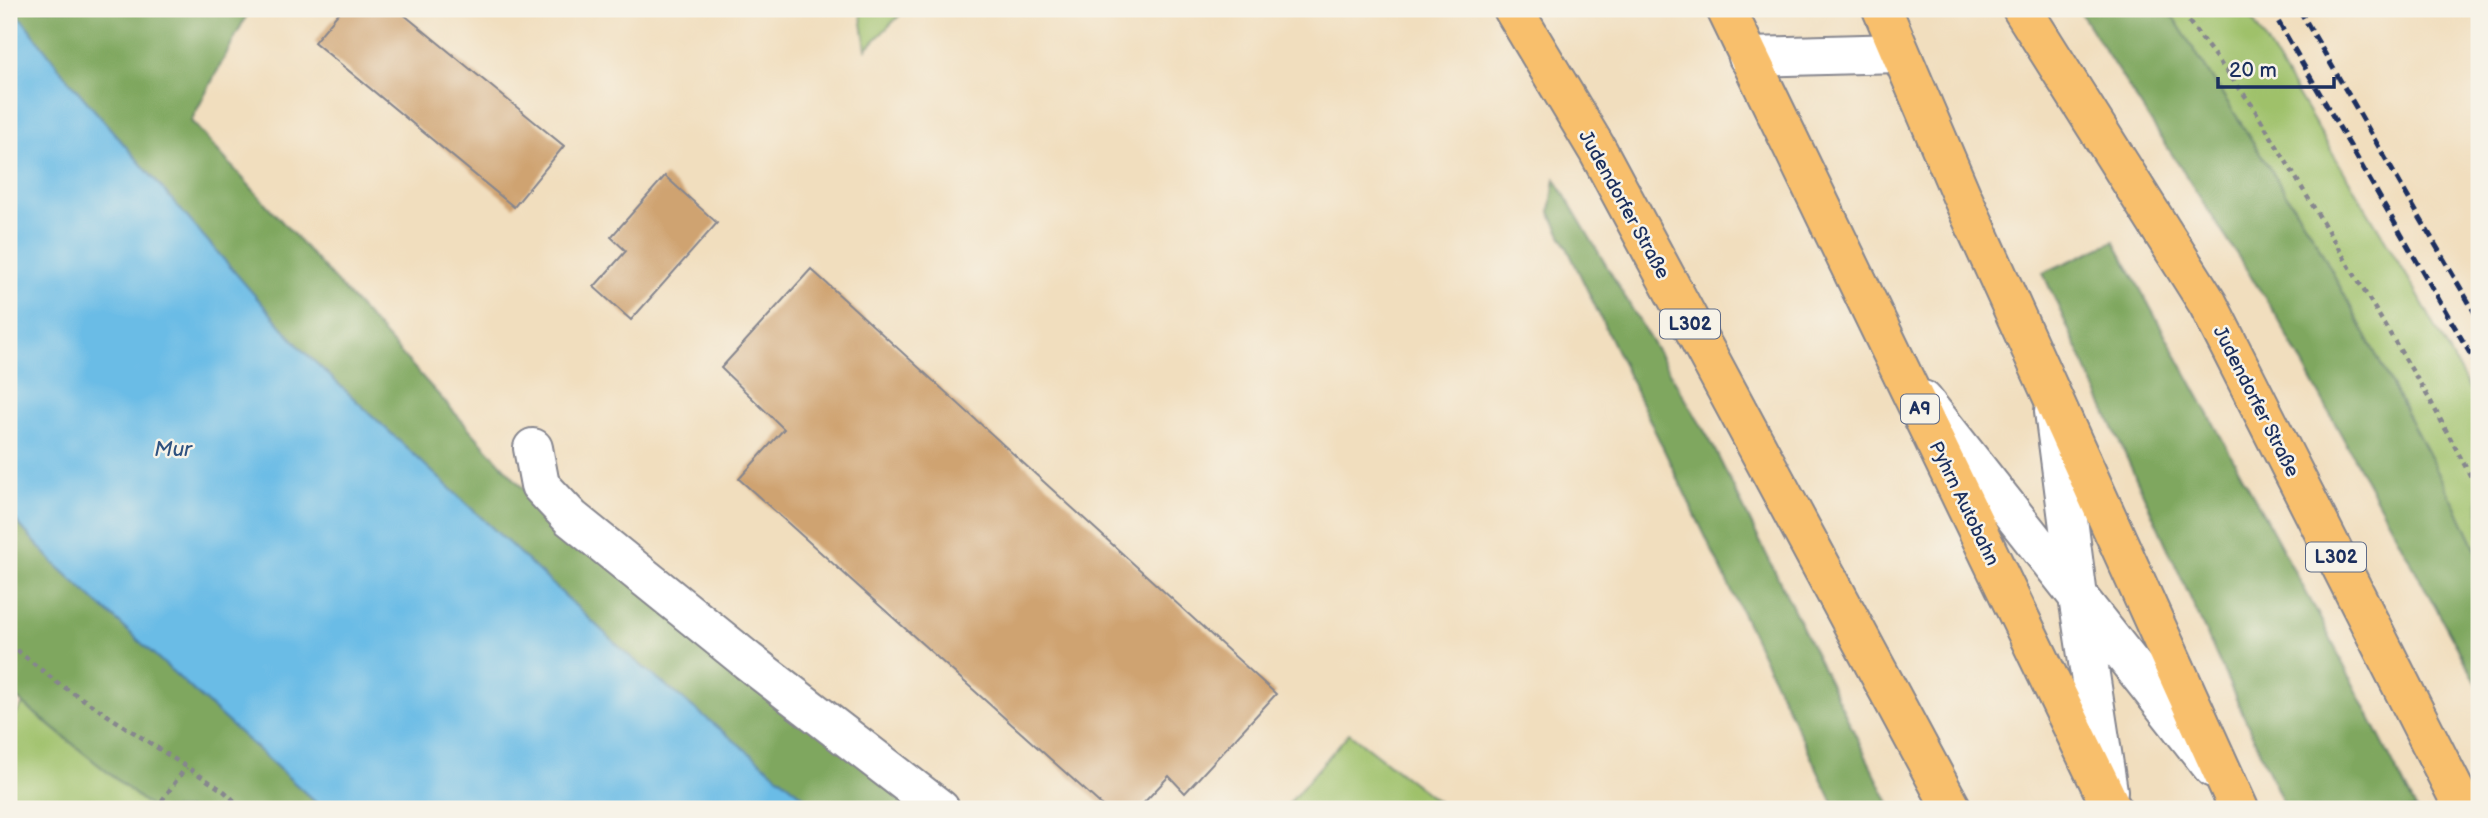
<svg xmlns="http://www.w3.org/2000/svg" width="2488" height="818" font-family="'Balsamiq Sans',sans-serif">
	<rect width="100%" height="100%" fill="#f7f3e8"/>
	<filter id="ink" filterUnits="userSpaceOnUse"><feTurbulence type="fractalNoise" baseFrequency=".0143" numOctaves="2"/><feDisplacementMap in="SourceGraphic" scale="14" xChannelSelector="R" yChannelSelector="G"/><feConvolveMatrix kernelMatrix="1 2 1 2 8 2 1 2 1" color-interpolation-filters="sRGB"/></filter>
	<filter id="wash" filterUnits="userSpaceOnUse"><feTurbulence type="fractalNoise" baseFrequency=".00686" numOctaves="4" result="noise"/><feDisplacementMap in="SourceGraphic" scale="28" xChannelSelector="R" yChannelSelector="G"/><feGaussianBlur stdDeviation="1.57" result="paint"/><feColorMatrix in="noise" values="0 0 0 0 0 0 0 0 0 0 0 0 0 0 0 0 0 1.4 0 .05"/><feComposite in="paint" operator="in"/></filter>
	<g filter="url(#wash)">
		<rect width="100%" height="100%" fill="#f1debe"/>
		<path fill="#9fc16b" stroke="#5d7864" stroke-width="2" d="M860 9H906L866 49Z
			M2168 9H2246L2414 288 2479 406V557L2457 509 2316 241Z
			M23 704 153 809H9V724Z
			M1349 733 1447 809H1284Z"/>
		<path fill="#7fa75f" stroke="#4d6b5e" stroke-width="2" d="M14 9H250L191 121 520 485 767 693 921 809H819L628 655 302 350 70 82Z
			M2078 9H2168L2316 241 2457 509 2479 557V687L2276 315Z
			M1555 179 1711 442 1892 809H1836L1550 212Z
			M2114 241 2319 616 2416 809H2286L2043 273Z
			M9 513 54 563 323 809H153L9 692Z"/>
		<path fill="#6bbce6" stroke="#4376a2" stroke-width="2" d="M9 9H14L70 82 302 350 628 655 819 809H323L54 563 9 513Z"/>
		<g id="blocks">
			<path fill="#cfa371" d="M342 9H397L564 146 514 207 314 42Z
				M665 176 717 223 631 320 594 287 626 251 611 237Z
				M811 269 1276 694 1185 793 1169 776 1138 809H1106L739 479 784 429 721 368Z"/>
		</g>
	</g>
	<g filter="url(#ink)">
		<use href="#blocks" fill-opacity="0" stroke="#86868e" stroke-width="2"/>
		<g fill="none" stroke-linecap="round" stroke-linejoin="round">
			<g stroke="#86868e" stroke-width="42">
				<path id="minor" d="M1748 57 1900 53
					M1923 400 2213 768
					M2054 411 2078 597 2108 791
					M533 448 540 485 571 518 748 661 940 809"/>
			</g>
			<g stroke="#86868e" stroke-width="42">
				<path id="major" d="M1513 9 1598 151 1952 809
					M2022 9 2208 304 2464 809"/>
			</g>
			<g stroke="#86868e" stroke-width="42">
				<path id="highway" d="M1726 9 2112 809
					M1882 9 1963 199 2239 809"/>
			</g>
			<path stroke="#86868e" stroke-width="4.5" stroke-dasharray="5 5" stroke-linecap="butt" d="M2183 14 2252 105 2430 400 2479 492
				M9 644 58 683 225 792 243 809
				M156 809 186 767"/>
			<use href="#minor" stroke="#fff" stroke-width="38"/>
			<use href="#major" stroke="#f8bf6c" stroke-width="38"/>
			<use href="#highway" stroke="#f8bf6c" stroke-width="38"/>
			<path stroke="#1b2f5e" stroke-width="5" stroke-dasharray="10 5" stroke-linecap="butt" d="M2271 9 2479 369
				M2299 9 2479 320"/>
		</g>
	</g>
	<g text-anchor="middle" stroke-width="5" stroke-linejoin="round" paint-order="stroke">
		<g fill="#f7f3e8" stroke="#5d6a87" stroke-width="2">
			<rect x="1660" y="309.5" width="60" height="29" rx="5"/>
			<rect x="1901" y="394.5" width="38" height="29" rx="5"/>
			<rect x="2306" y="542.5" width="60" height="29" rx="5"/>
		</g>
		<g font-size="18" font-weight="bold" fill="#1b2f5e">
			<text x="1690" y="330">L302</text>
			<text x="1920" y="415">A9</text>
			<text x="2336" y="563">L302</text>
		</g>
		<g font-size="19" fill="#1b2f5e" stroke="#f7f3e8">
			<text transform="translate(1625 204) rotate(61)" y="7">Judendorfer Straße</text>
			<text transform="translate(2257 401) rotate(63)" y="7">Judendorfer Straße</text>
			<text transform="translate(1965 503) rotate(64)" y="7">Pyhrn Autobahn</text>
		</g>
		<g font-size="21" font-style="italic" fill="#2f5280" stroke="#f7f3e8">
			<text x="173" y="456">Mur</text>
		</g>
	</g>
	<rect width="2488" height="818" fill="none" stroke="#f7f3e8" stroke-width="35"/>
	<path d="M2218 77v10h116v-10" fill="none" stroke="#1b2f5e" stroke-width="3.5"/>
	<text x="2229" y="77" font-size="21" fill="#1b2f5e" stroke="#f7f3e8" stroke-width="5" paint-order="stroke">20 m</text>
</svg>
